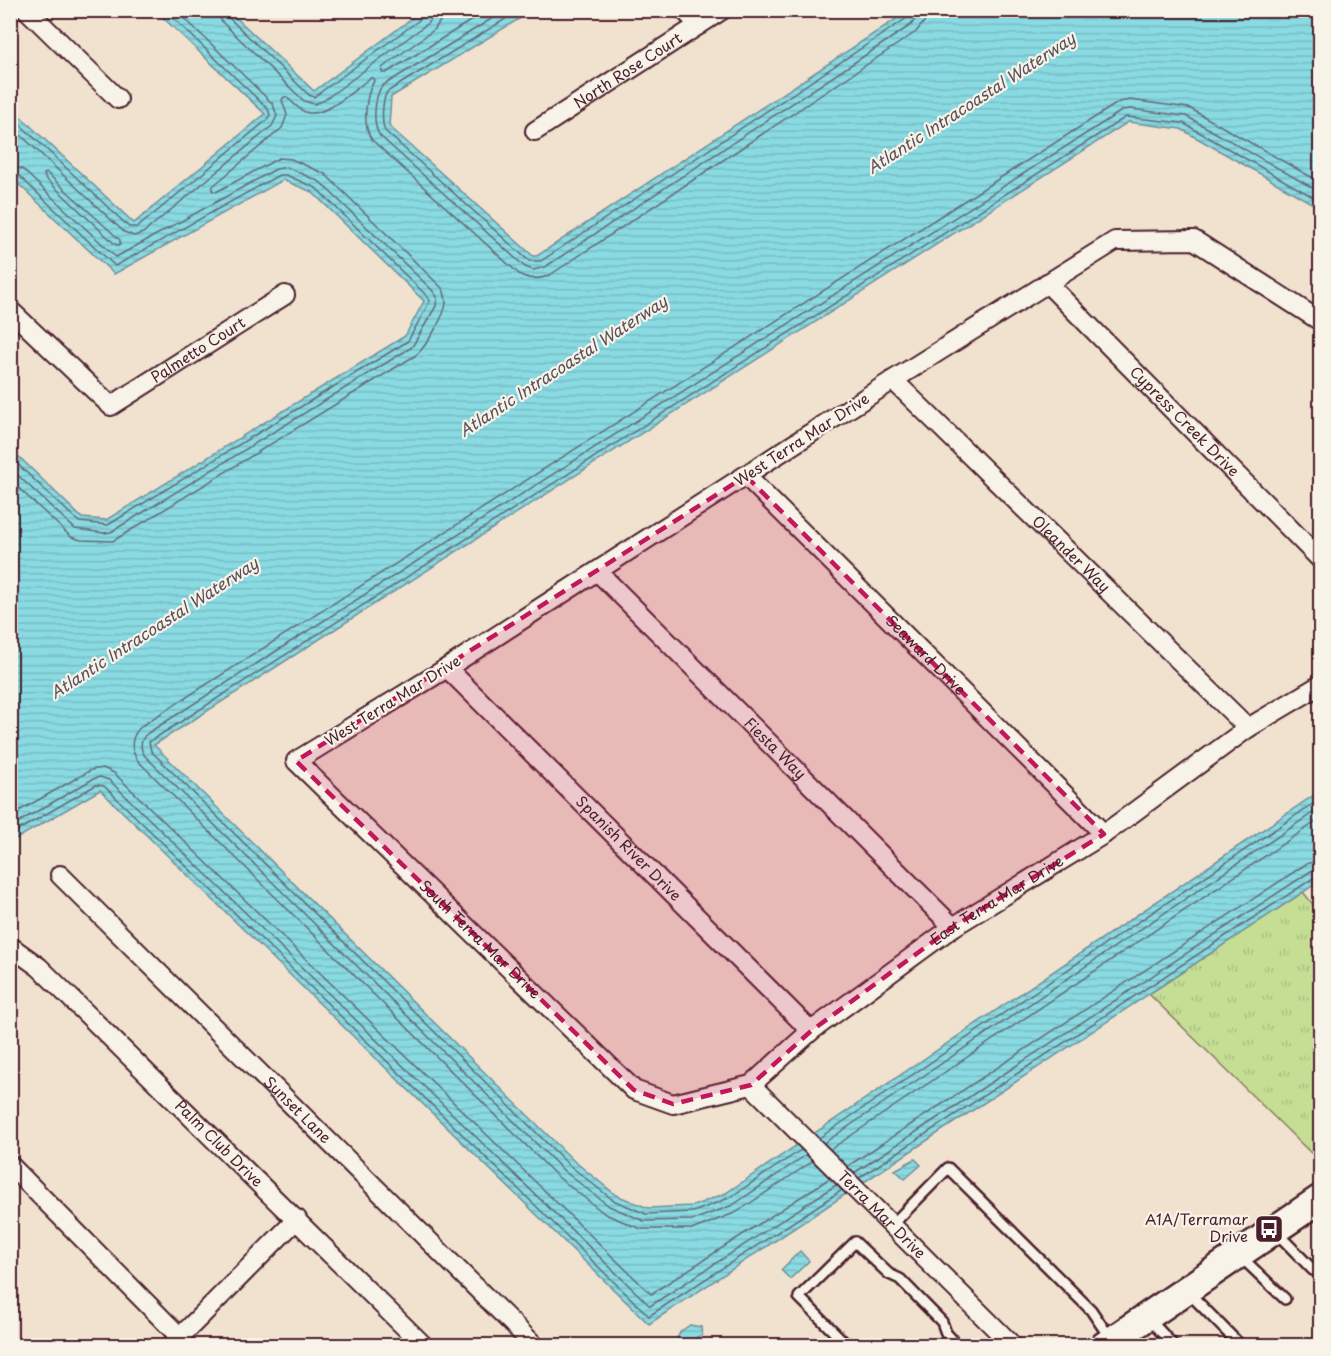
<svg xmlns="http://www.w3.org/2000/svg" width="1331" height="1356" font-family="'Playpen Sans',sans-serif">
	<defs>
		<pattern id="grass-tufts" width="24" height="20" patternUnits="userSpaceOnUse" patternTransform="scale(1.5)"><rect width="24" height="20" fill="#c5de94"/><path d="M3 7l-1-3M5 7V3M7 7l1-3M15 17l-1-3M17 17v-4M19 17l1-3" fill="none" stroke="#abbe80"/></pattern>
		<pattern id="water-rules" width="6" height="5" patternUnits="userSpaceOnUse" patternTransform="scale(1.5)"><rect width="6" height="5" fill="#89dae2"/><path d="M0 2.5h6" fill="none" stroke="#78bbc2"/></pattern>
	</defs>
	<rect width="100%" height="100%" fill="#f1e2cf"/>
	<filter id="ink" filterUnits="userSpaceOnUse"><feTurbulence type="fractalNoise" baseFrequency=".0167" numOctaves="2"/><feDisplacementMap in="SourceGraphic" scale="12" xChannelSelector="R" yChannelSelector="G"/><feConvolveMatrix kernelMatrix="1 2 1 2 8 2 1 2 1" color-interpolation-filters="sRGB"/></filter>
	<g filter="url(#ink)">
		<path fill="url(#grass-tufts)" stroke="#887e60" stroke-width="1.5" d="M1303 892 1320 913V1162L1149 994Z"/>
		<path fill="url(#water-rules)" stroke="#708f99" stroke-width="1.5" d="M156 11H229L314 91 422 11H532L391 97 389 126 533 256H537L908 11H1320V208L1181 129 1128 122 154 745 574 1161 616 1195 648 1208 693 1206 726 1193 1320 791V881L649 1324 100 790 11 842V449L82 518 106 520 405 336 424 301 312 192 283 180 114 274 11 177 10 107 134 223 265 114Z
			M915 1159 921 1165 905 1179 895 1170Z
			M800 1251 809 1261 790 1279 781 1270Z
			M690 1325 701 1327 702 1335 693 1339 689 1345H681L677 1338 681 1331Z"/>
		<g fill="none" stroke-linecap="round" stroke-linejoin="round">
			<path stroke="#636a74" stroke-width="1.5" d="M218 10 219 17 223 23 304 101 314 104 323 101 427 24 432 18 433 10
				M226 10 228 17 309 95 314 97 422 18 425 10
				M442 10 440 21 435 29 382 68V73H386L488 10
				M506 10 382 86C374 97 372 125 380 136L525 267 533 270 545 267 911 25 916 18 918 10
				M520 10 387 92C382 100 381 122 385 131L529 261H541L907 18 910 10
				M10 115 129 227H138L267 120 270 115 268 109 165 10
				M10 125 124 232 134 236 143 233 272 126 277 116 273 104 176 10
				M10 165 22 169 116 257 276 169 287 167 320 182 432 290 437 297 436 306 412 347 111 532 104 533 75 529 10 468
				M10 173 17 174 115 266 279 175H286L316 188 427 296 430 301 408 341 108 525 79 522 10 457
				M47 173 120 240V245H116L45 178 44 174Z
				M10 480 71 537 81 540 113 541 416 355C426 347 445 315 446 303 446 297 445 293 442 288L325 174 291 159 279 158 216 192 212 190 213 186 282 128 287 115 282 100 284 97H287C292 102 298 109 305 112 325 119 355 89 370 78H373L374 81C365 96 362 126 372 140L519 274C529 280 539 280 550 275L916 32 924 22 927 10
				M10 816 91 770 103 768 114 773 651 1294 830 1178
				M10 827 93 779 100 777 109 780 650 1306 836 1185
				M10 835 96 785 104 786 649 1316 842 1190
				M819 1138 1320 799
				M824 1143 1320 808
				M831 1149 1320 819
				M801 1150 729 1198 693 1212 646 1214 613 1200 569 1165 151 751 149 742 1126 117 1183 123 1320 201
				M806 1155 733 1205 693 1220 644 1221 609 1206 564 1171 145 756C139 748 140 739 148 733L1123 110 1130 109 1186 116 1320 192
				M813 1161 737 1212 694 1229H641L605 1214 558 1177 139 762C129 750 130 735 143 725L1119 102 1130 100 1189 108 1320 182
				M848 1166 1306 864 1320 860
				M854 1173 1311 871 1320 869
				M859 1178 1315 877 1320 876"/>
			<g stroke="#4a1f2b" stroke-width="14">
				<path id="service" d="M891 1226 948 1168 1091 1310 1110 1338
					M1276 1232 1313 1270
					M1240 1256 1285 1299
					M1188 1292 1241 1346
					M1149 1319 1174 1346
					M848 1346 799 1297 855 1242 889 1274 900 1279 942 1322 946 1333 958 1346
					M990 1346 1001 1334"/>
			</g>
			<g stroke="#4a1f2b" stroke-width="22">
				<g id="minor">
					<path d="M27 10 118 99"/>
					<path d="M684 10 699 25"/>
					<path id="s1" d="M535 131 722 10"/>
					<path id="s2" d="M1047 283 1320 559"/>
					<path id="s3" d="M10 310 111 406 285 295"/>
					<path id="s4" d="M1320 318 1317 319 1194 240 1115 241 893 380 447 668 296 761 634 1090 673 1104 751 1085 811 1031 953 927 1104 834 1248 728 1320 685"/>
					<path id="s5" d="M893 380 1248 728"/>
					<path id="s6" d="M746 476 1104 834"/>
					<path id="s7" d="M598 572 953 927"/>
					<path id="s8" d="M447 668 811 1031"/>
					<path id="s9" d="M60 875 535 1346"/>
					<path id="s10" d="M10 946 39 967 424 1346"/>
					<path id="s11" d="M751 1085 1013 1346"/>
					<path d="M10 1165 180 1337"/>
					<path d="M173 1344 297 1219"/>
				</g>
			</g>
			<g stroke="#4a1f2b" stroke-width="32">
				<path id="primary" d="M1104 1346 1320 1199"/>
			</g>
			<use href="#service" stroke="#f7f3e8" stroke-width="9"/>
			<use href="#minor" stroke="#f7f3e8" stroke-width="18"/>
			<use href="#primary" stroke="#f7f3e8" stroke-width="27"/>
		</g>
	</g>
	<path fill="#c2185b" fill-opacity="0.2" stroke="#c2185b" stroke-width="4.5" stroke-dasharray="12 8" stroke-linejoin="round" d="M746 476 1104 834 953 927 811 1031 751 1085 673 1104 634 1090 296 761Z"/>
	<defs>
		<g id="bus-square" transform="scale(1.5)"><rect x="-9" y="-9" width="18" height="18" rx="4" fill="#4a1f2b" stroke="#f7f3e8"/><path d="M-5-6H5V4H4V6H2V4H-2V6H-4V4H-5ZM-3.5-4V0h7V-4ZM-3.5 1.2v1.5H-2V1.2ZM2 1.2v1.5H3.5V1.2Z" fill="#fff"/></g>
	</defs>
	<g fill-rule="evenodd">
		<use href="#bus-square" x="1269" y="1229"/>
	</g>
	<g text-anchor="middle" stroke-width="4.5" stroke-linejoin="round" paint-order="stroke">
		<g font-size="15" fill="#4a1f2b" stroke="#f7f3e8">
			<text dy="5" stroke="none"><textPath href="#s1" startOffset="111">North Rose Court</textPath></text>
			<text dy="5" stroke="none"><textPath href="#s3" startOffset="243">Palmetto Court</textPath></text>
			<text dy="5" stroke="none"><textPath href="#s2" startOffset="195">Cypress Creek Drive</textPath></text>
			<text transform="translate(802 440) rotate(-33)" y="5">West Terra Mar Drive</text>
			<text dy="5" stroke="none"><textPath href="#s5" startOffset="249">Oleander Way</textPath></text>
			<text dy="5" stroke="none"><textPath href="#s6" startOffset="254">Seaward Drive</textPath></text>
			<text transform="translate(393 701) rotate(-32)" y="5">West Terra Mar Drive</text>
			<text dy="5" stroke="none"><textPath href="#s7" startOffset="250">Fiesta Way</textPath></text>
			<text dy="5" stroke="none"><textPath href="#s8" startOffset="256">Spanish River Drive</textPath></text>
			<text dy="5" stroke="none"><textPath href="#s4" startOffset="2100">East Terra Mar Drive</textPath></text>
			<text dy="5" stroke="none"><textPath href="#s4" startOffset="1455">South Terra Mar Drive</textPath></text>
			<text dy="5" stroke="none"><textPath href="#s9" startOffset="334">Sunset Lane</textPath></text>
			<text dy="5" stroke="none"><textPath href="#s10" startOffset="288">Palm Club Drive</textPath></text>
			<text dy="5" stroke="none"><textPath href="#s11" startOffset="184">Terra Mar Drive</textPath></text>
		</g>
		<g font-size="15" fill="#4a1f2b" stroke="#f7f3e8" text-anchor="end">
			<text x="1248" y="1225">A1A/Terramar<tspan x="1248" dy="17">Drive</tspan></text>
		</g>
		<g font-size="16" font-style="italic" fill="#5a4e59" stroke="#f7f3e8">
			<text transform="translate(971 103) rotate(-33)" y="6">Atlantic Intracoastal Waterway</text>
			<text transform="translate(563 366) rotate(-33)" y="6">Atlantic Intracoastal Waterway</text>
			<text transform="translate(154 628) rotate(-33)" y="6">Atlantic Intracoastal Waterway</text>
		</g>
	</g>
	<rect width="1331" height="1356" fill="none" stroke="#f7f3e8" stroke-width="36"/>
	<rect x="18" y="18" width="1295" height="1320" fill="none" stroke="#4a1f2b" stroke-width="2" filter="url(#ink)"/>
</svg>
